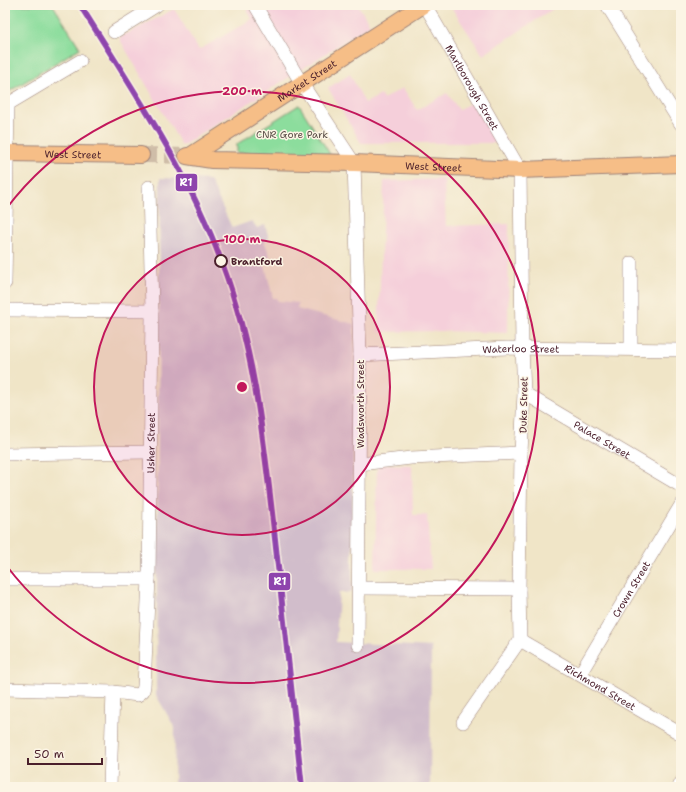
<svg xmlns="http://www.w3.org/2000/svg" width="686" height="792" font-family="'Shantell Sans',sans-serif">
	<rect width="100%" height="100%" fill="#fcf5e5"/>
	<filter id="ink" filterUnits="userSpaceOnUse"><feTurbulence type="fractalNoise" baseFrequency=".025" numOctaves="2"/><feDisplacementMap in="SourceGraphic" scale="8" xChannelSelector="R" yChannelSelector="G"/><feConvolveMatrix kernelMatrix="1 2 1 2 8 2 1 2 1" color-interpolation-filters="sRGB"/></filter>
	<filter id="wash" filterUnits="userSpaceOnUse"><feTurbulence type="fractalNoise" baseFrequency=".012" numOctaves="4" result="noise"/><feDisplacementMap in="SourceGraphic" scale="16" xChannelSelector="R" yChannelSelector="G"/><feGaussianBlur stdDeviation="0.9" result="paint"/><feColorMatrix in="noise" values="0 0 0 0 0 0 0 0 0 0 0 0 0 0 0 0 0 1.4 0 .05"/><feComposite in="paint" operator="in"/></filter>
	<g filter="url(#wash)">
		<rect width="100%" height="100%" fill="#f0e5c7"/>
		<path fill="#f5cfda" d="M244 5H358L370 25 182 146 119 38 174 9 199 50 252 19Z
			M454 5H559L483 55 451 7Z
			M350 74 365 103 381 95 383 99 403 88 417 110 447 93 459 110 478 98 507 143H361L328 88Z
			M444 179 446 226 509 224 508 333 443 331 378 332 384 181Z
			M377 464 412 465 413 515H427L431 569H375Z"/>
		<path fill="#d1bdcb" d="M160 178 210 180 232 228 252 221 257 228 265 225 269 239 264 241 270 256 264 262 273 298H276L278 301 298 303 297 309 354 324 352 592 339 593 336 642 431 647 430 787H174L175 728 156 695Z"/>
		<path fill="#8cdd9d" stroke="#6b7e64" d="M5 5H53L80 48 5 94Z
			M299 105 330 154 326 156 237 153V144Z"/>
	</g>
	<g filter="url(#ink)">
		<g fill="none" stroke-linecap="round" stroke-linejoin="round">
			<path stroke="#cfbda8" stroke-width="16" stroke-dasharray="16 8" stroke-linecap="butt" d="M141 155 187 156"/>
			<g stroke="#9d8279" stroke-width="14">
				<g id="minor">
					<path d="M255 5 302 84 354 163 360 355 358 645"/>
					<path id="s1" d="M425 5 520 170 522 347 524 393 521 453 519 589 520 640"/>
					<path d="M607 5 681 124"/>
					<path d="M114 32 157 5"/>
					<path d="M631 263V349"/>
					<path d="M5 283 8 104 80 61"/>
					<path d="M5 310 152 311"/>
					<path id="s2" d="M360 355 507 348 681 350"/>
					<path id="s3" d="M524 393 681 486"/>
					<path d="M5 454 149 452"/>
					<path d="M360 464 411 458 521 453"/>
					<path d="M5 579H149"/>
					<path d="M359 588 519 589"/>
					<path id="s4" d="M520 640 681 734"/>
					<path id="s5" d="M580 674 681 505"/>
					<path id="s6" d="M5 689 113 692 138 695 143 691 144 686 149 579 152 311 149 187"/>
					<path d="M463 722 520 640"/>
					<path d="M110 787 113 692"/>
					<path d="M679 787 681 783"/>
				</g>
			</g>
			<g stroke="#9d8279" stroke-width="18">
				<g id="major">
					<path id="s7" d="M5 153 141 155"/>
					<path id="s8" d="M187 156 212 160 354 163 520 170 681 164"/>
					<path id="s9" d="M190 156 423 5"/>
				</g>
			</g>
			<use href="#minor" stroke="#fff" stroke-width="13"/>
			<use href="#major" stroke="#f6be87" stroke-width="16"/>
			<g stroke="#fcf5e5" stroke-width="9">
				<path id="rail-1" d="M80 5C132 88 188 170 222 263 256 354 264 444 275 539 284 622 293 704 302 787"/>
			</g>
			<use href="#rail-1" stroke="#8e44ad" stroke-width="6"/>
		</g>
	</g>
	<circle cx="242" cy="387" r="148" fill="#c2185b" fill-opacity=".12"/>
	<g fill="none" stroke="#c2185b" stroke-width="2">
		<circle cx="242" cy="387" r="148"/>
		<path d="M6 209A296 296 0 1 1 6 565"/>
	</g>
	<circle fill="#fcf5e5" stroke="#4a1f2b" stroke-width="2" cx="221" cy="261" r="6"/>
	<g text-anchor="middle" stroke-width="3" stroke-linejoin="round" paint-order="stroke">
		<g font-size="10" fill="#4a1f2b" stroke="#fcf5e5">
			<text dy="4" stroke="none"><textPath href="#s9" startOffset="139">Market Street</textPath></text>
			<text dy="4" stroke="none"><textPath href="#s1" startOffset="95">Marlborough Street</textPath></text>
			<text dy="4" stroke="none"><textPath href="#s7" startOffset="68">West Street</textPath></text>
			<text dy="4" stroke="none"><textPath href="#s8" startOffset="247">West Street</textPath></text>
			<text dy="4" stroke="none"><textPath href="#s2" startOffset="161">Waterloo Street</textPath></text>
			<text transform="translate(360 404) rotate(-90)" y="4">Wadsworth Street</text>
			<text transform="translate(523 405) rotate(-89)" y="4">Duke Street</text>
			<text dy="4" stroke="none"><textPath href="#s3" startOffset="91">Palace Street</textPath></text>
			<text dy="4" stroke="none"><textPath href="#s6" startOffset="388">Usher Street</textPath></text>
			<text dy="4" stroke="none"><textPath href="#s5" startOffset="99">Crown Street</textPath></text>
			<text dy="4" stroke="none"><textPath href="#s4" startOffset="93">Richmond Street</textPath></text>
		</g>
		<g font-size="10" fill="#5a4e48" stroke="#fcf5e5">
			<text x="292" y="138">CNR Gore Park</text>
		</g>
		<g font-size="10" font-weight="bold" fill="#4a1f2b" stroke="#fcf5e5" text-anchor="start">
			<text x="231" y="265">Brantford</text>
		</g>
	</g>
	<circle cx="242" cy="387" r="6" fill="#c2185b" stroke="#fcf5e5" stroke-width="2"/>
	<g font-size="12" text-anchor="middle" font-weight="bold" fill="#c2185b" stroke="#fcf5e5" stroke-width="3" stroke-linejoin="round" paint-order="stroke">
		<text x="242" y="95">200 m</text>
		<text x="242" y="243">100 m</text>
	</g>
	<g stroke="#fcf5e5" stroke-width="1.5">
		<rect x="175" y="173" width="23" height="19" rx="4" fill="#8e44ad"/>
		<rect x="268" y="572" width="23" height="19" rx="4" fill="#8e44ad"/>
	</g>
	<g font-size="11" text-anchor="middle" font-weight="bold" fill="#fff">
		<text x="186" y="186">R1</text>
		<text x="280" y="585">R1</text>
	</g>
	<rect width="686" height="792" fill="none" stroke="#fcf5e5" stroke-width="20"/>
	<path d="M28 758v6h74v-6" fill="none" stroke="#4a1f2b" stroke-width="2"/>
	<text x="34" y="758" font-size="12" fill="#4a1f2b" stroke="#fcf5e5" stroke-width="3" paint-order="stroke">50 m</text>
</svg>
